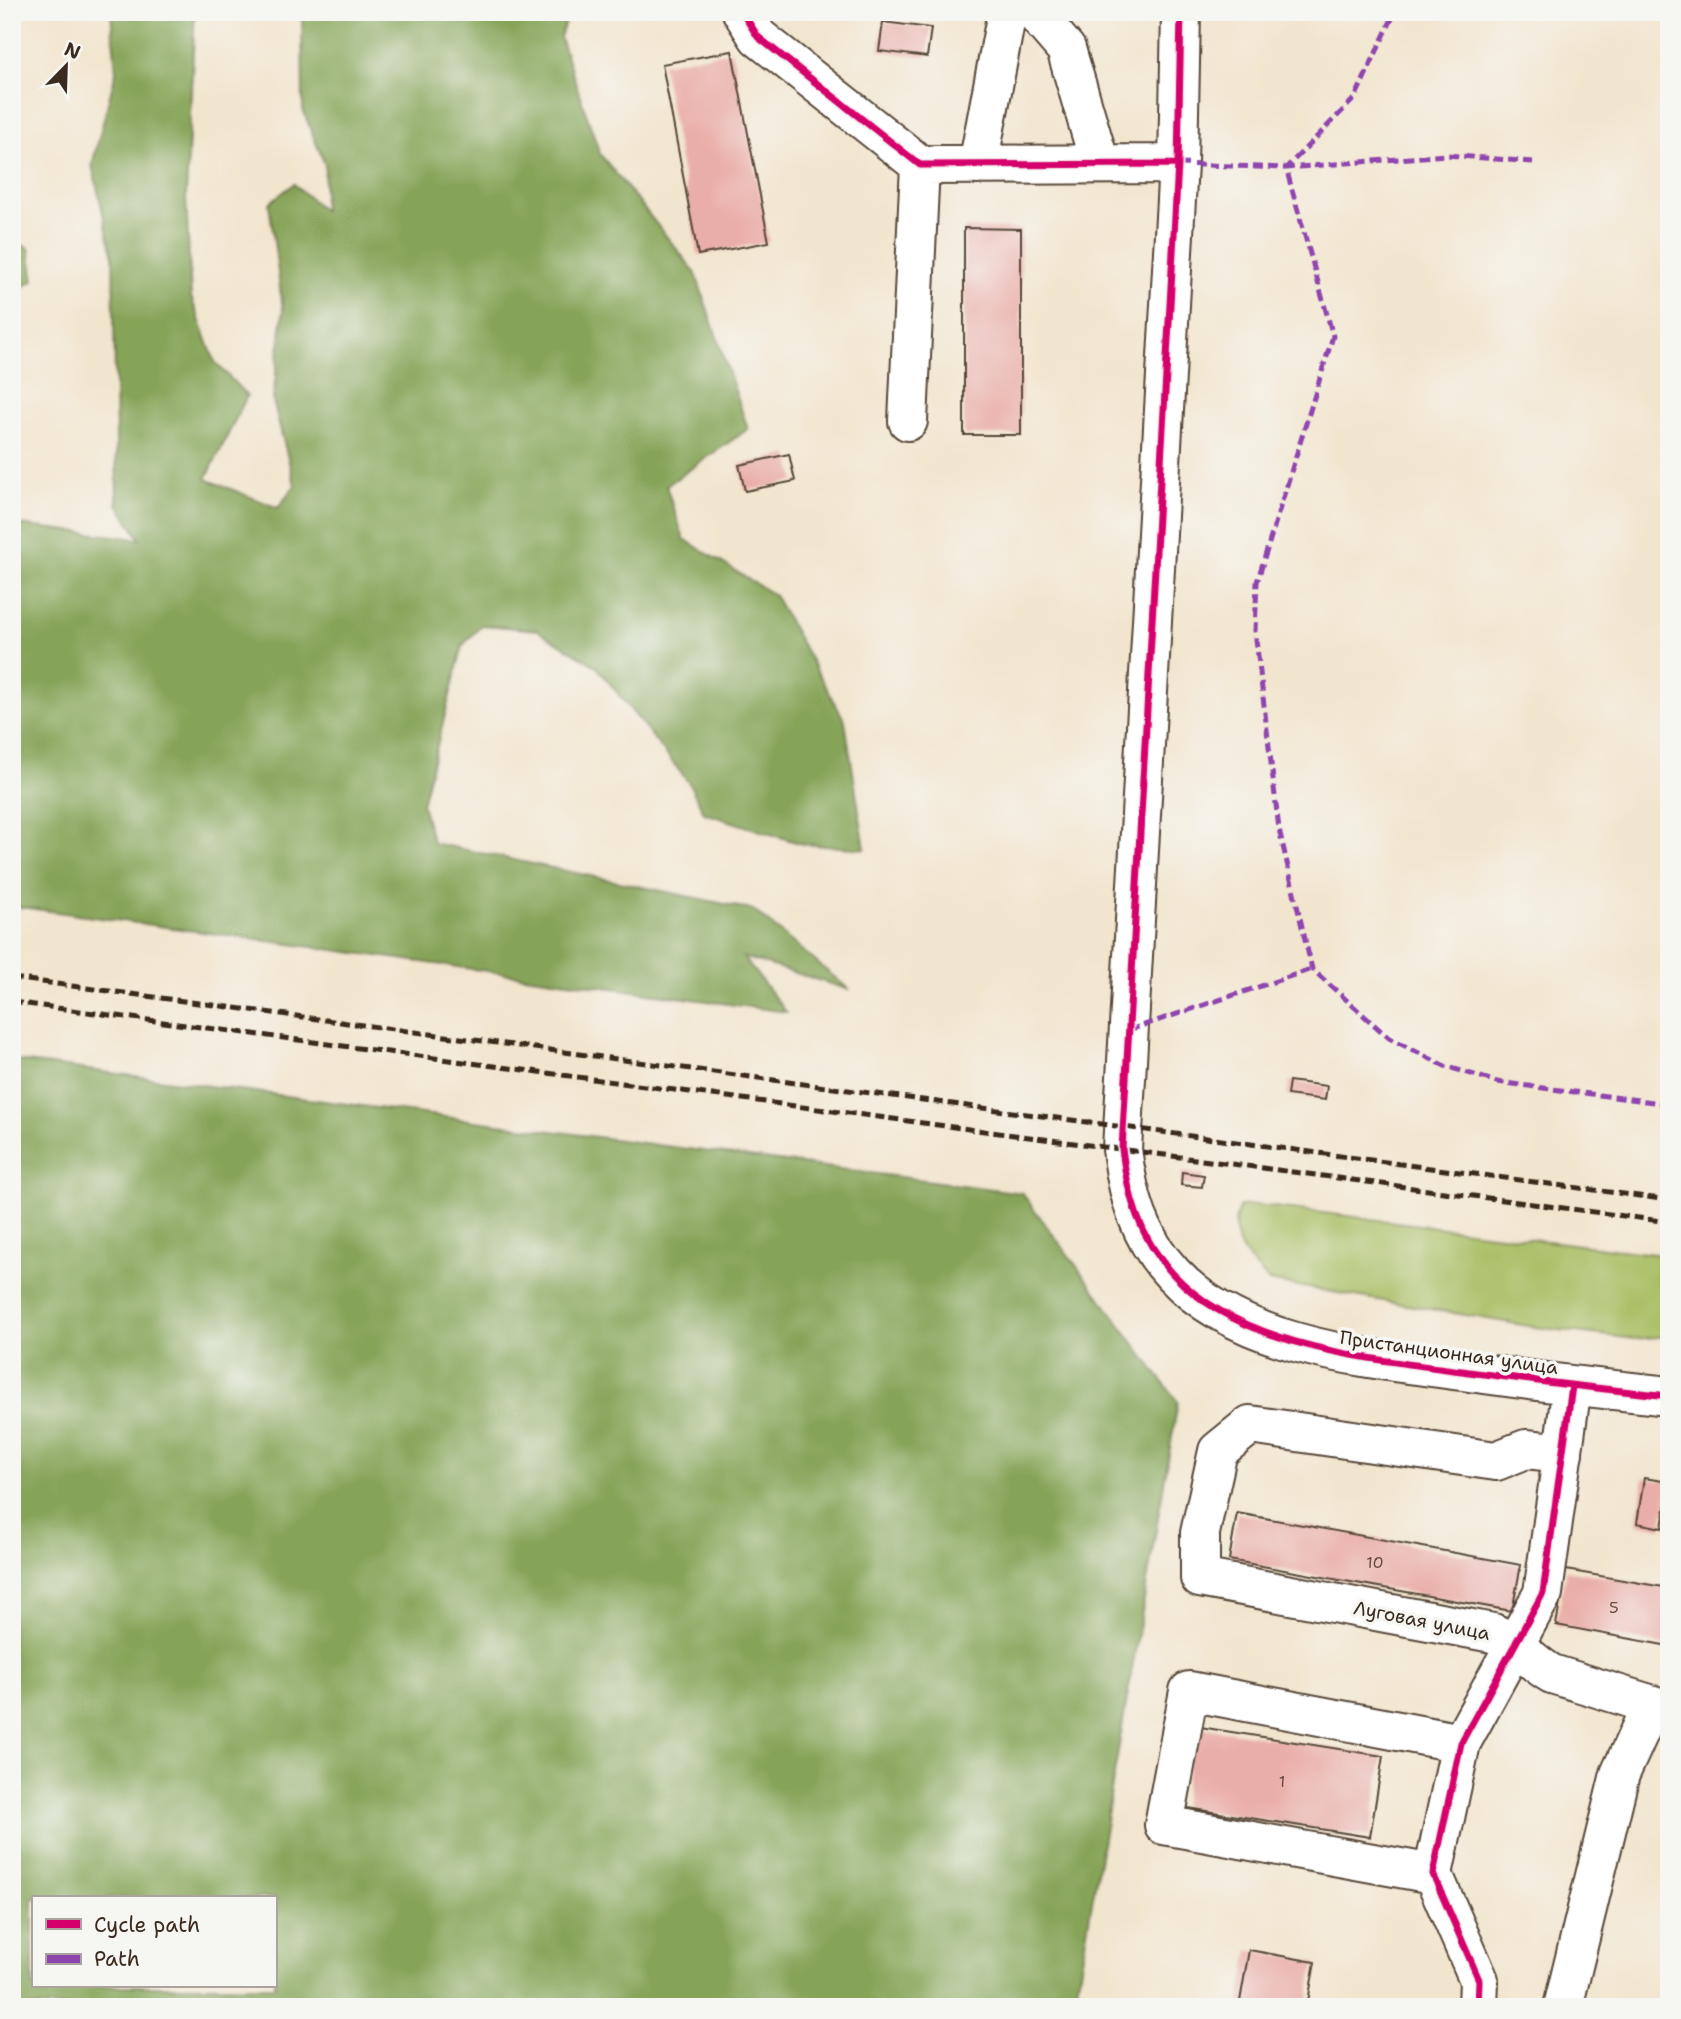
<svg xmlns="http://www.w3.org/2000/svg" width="1681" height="2019" font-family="'Shantell Sans',sans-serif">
	<rect width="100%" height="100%" fill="#f6f6f2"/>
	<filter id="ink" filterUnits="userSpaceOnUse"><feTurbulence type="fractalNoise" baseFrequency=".0143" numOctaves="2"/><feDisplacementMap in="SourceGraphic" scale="14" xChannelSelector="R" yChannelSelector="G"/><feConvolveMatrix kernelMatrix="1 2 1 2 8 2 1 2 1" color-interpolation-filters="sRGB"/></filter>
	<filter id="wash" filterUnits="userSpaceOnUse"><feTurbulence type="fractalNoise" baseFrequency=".00686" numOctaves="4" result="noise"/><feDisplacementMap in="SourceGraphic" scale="28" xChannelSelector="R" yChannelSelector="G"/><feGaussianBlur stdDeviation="1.57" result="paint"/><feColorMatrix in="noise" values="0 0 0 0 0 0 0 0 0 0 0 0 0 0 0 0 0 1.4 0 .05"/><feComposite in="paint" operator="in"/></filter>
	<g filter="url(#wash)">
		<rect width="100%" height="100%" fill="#f2e5ce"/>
		<path fill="#a8bd62" stroke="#727440" stroke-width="2" d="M1258 1205 1669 1256V1336L1635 1339 1534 1327 1269 1281C1248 1259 1224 1238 1240 1206Z"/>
		<path fill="#86a458" stroke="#60673b" stroke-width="2" fill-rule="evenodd" d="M111 12H195L186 197 191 297 215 362 247 396 206 479 278 508 295 485 273 401 283 311 269 203 294 184 323 210 325 165 303 110 302 12H459V23L482 12H569L560 37 600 154 695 272 748 429 666 486 684 539 774 595 845 721 865 849 802 844 704 813 689 783 596 666 537 630 482 625 463 645 422 804 433 843 753 910 850 990 743 957 786 1012 12 906V524L140 539 117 503 113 257 92 165 116 72Z
			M12 241 29 248 34 281 12 292Z
			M12 1060 1022 1193 1178 1402 1074 2007H12ZM33 1898H275V1986H33Z"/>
		<g id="blocks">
			<path fill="#eaaea8" d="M883 22 931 28 927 57 879 51Z
				M732 51 769 242 698 255 662 64Z
				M964 228 1021 229V435H964Z
				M789 454 795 481 745 491 739 465Z
				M1289 1081 1327 1086 1325 1100 1287 1095Z
				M1182 1172 1204 1175 1202 1187 1181 1185Z
				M1644 1478 1669 1482 1662 1528 1637 1523Z
				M1237 1513 1521 1565 1512 1611 1229 1560Z
				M1566 1570 1669 1588V1646L1556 1625Z
				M1194 1726 1383 1756 1370 1837 1182 1807Z
				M1249 1950 1315 1962 1307 2007H1239Z"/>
		</g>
	</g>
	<g filter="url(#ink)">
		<use href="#blocks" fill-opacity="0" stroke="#564638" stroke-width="2"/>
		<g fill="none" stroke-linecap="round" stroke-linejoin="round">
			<g stroke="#564638" stroke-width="42">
				<path id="minor" d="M742 12 758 37 920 165 1178 164
					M1034 12 1066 49 1100 164
					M1181 12 1178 164 1122 1149C1128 1196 1139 1238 1173 1274 1242 1349 1374 1359 1469 1372 1535 1381 1602 1389 1669 1396
					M978 165 1007 12
					M908 421 920 165
					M1563 1453 1526 1449 1496 1461 1250 1425 1218 1451 1200 1533V1578L1493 1633C1517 1642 1530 1662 1552 1674L1669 1710
					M1433 1874 1164 1825 1189 1691 1461 1743
					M1478 2007 1479 1980 1433 1874 1461 1743 1543 1593 1572 1386
					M1563 2007 1620 1774 1651 1706"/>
			</g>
			<use href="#minor" stroke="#fff" stroke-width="38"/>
			<path stroke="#3b2a1e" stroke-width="5" stroke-dasharray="10 5" stroke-linecap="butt" d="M12 978 1669 1200
				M12 1002 1669 1222"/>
			<path stroke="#8e44ad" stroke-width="5" stroke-dasharray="10 5" stroke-linecap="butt" d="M1533 162 1447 155 1286 168 1333 336 1257 582 1255 631 1279 829 1312 969 1389 1038 1445 1066 1497 1082 1669 1104
				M1178 164 1286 168 1355 98 1395 12
				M1129 1030 1312 969"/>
			<g stroke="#f6f6f2" stroke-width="11">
				<path id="cycleway" d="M742 12 758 37 920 165 1178 164
					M1181 12 1178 164 1122 1149C1128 1196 1139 1238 1173 1274 1242 1349 1374 1359 1469 1372 1535 1381 1602 1389 1669 1396
					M1478 2007 1479 1980 1433 1874 1461 1743 1543 1593 1572 1386"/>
			</g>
			<use href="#cycleway" stroke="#d6006c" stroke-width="7"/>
		</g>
	</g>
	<g text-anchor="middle" stroke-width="7" stroke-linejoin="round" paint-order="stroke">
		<g font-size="16" fill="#674b40">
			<text x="1375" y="1568">10</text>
			<text x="1614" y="1613">5</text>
			<text x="1282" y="1787">1</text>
		</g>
		<g font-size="19" fill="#3b2a1e" stroke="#f6f6f2">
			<text transform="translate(1449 1352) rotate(8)" y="7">Пристанционная улица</text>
			<text transform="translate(1422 1620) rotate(11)" y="7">Луговая улица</text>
		</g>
	</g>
	<rect width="1681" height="2019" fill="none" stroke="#f6f6f2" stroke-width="42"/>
	<rect x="32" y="1896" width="245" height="91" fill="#f6f6f2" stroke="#aba49d" stroke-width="2"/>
	<rect x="46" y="1919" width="35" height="10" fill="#d6006c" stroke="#aba49d" stroke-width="2"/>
	<text x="94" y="1932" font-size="21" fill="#3b2a1e">Cycle path</text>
	<rect x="46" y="1954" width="35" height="10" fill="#8e44ad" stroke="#aba49d" stroke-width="2"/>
	<text x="94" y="1966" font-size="21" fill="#3b2a1e">Path</text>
	<g transform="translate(66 66) rotate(23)" stroke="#f6f6f2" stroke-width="5" paint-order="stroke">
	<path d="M0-5L12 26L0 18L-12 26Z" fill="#3b2a1e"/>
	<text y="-10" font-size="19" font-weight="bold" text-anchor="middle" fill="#3b2a1e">N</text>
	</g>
</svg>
